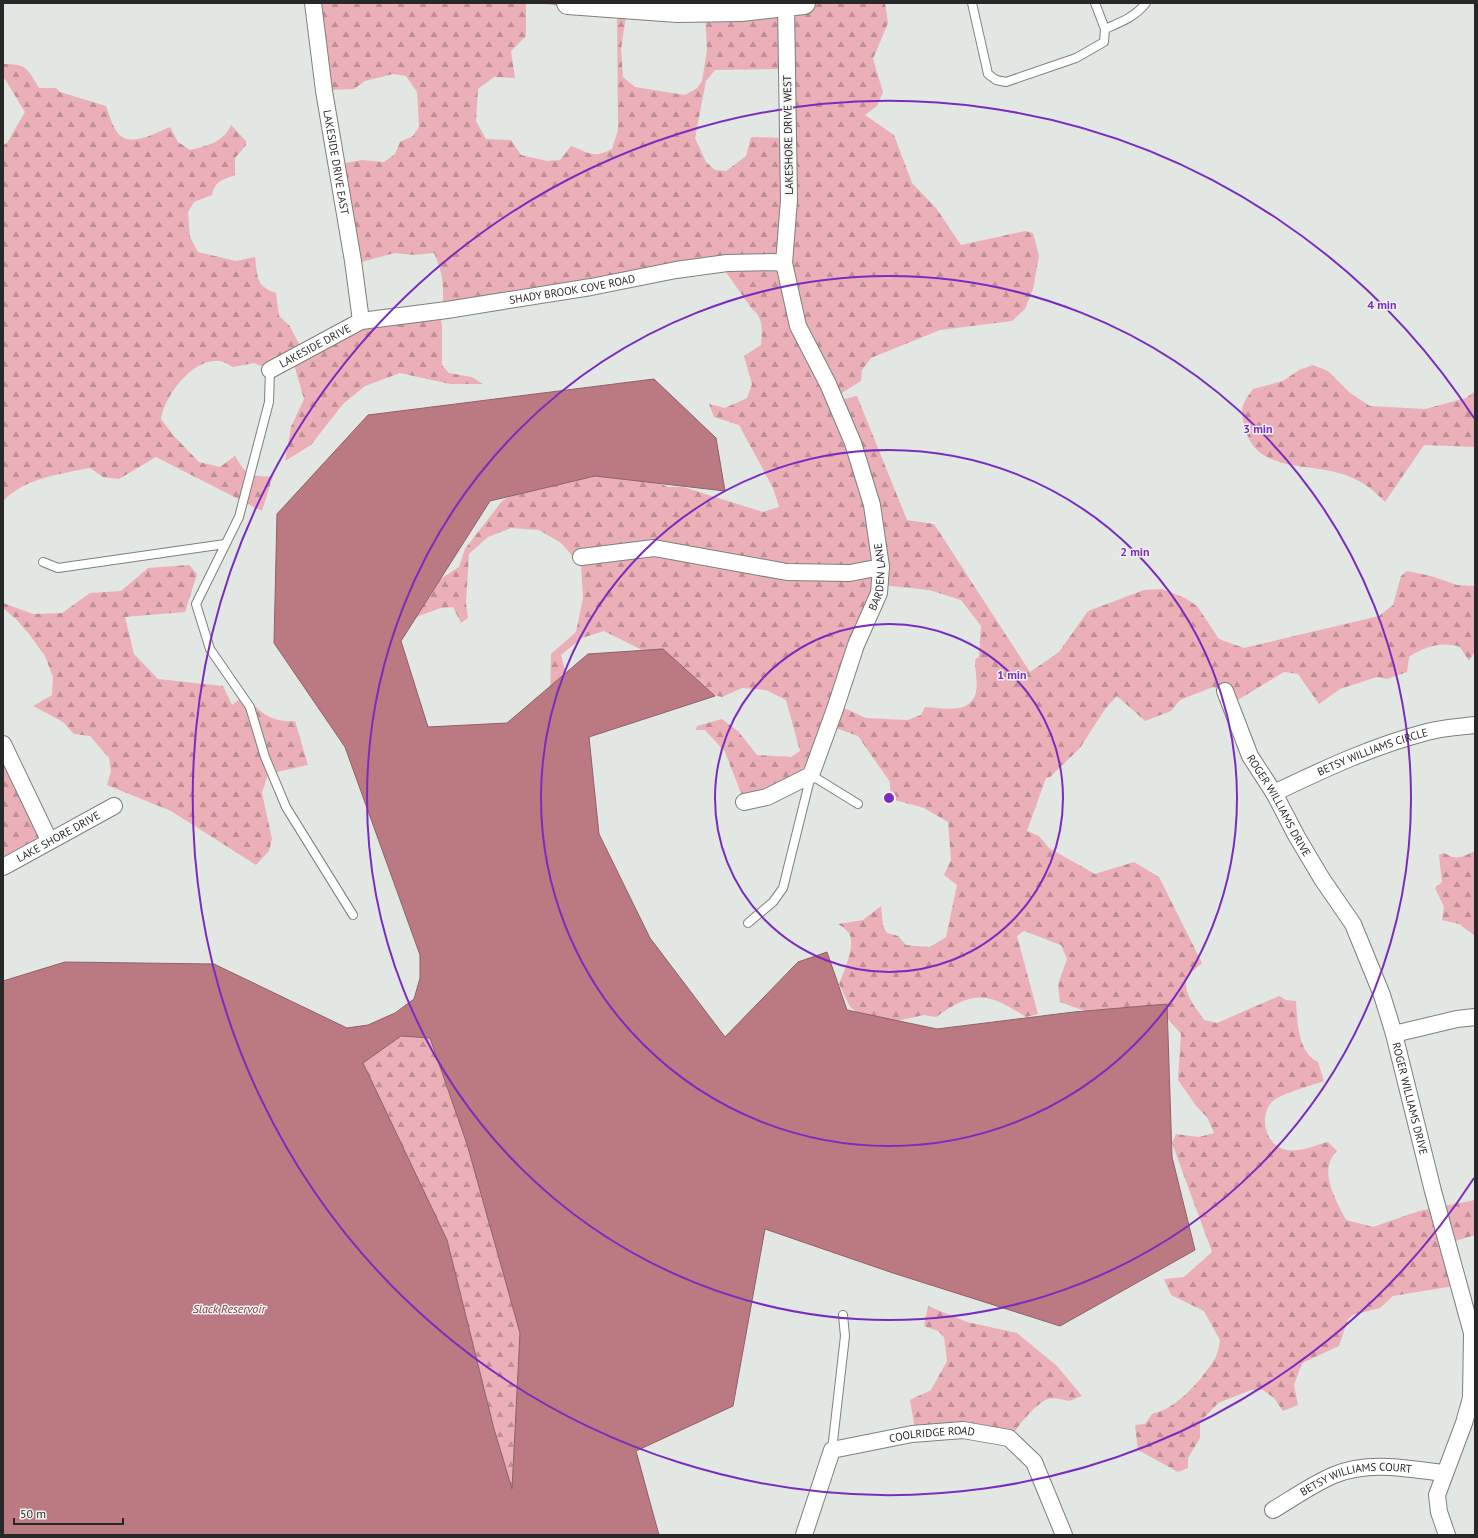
<svg xmlns="http://www.w3.org/2000/svg" width="1478" height="1538" font-family="'PT Sans',sans-serif">
	<defs>
		<pattern id="forest-firs" width="22" height="20" patternUnits="userSpaceOnUse"><rect width="22" height="20" fill="#ebafb7"/><path d="M5 1l3.5 6h-7zM16 11l3.5 6h-7z" fill="#be8e95"/></pattern>
	</defs>
	<rect width="100%" height="100%" fill="#e2e7e3"/>
	<path fill="url(#forest-firs)" fill-rule="evenodd" d="M314 3H532L526 4V36L511 51 515 78 494 77 478 89 476 121 486 139 511 140 521 155 547 161 560 160 571 146C590 153 593 159 612 149L618 130 617 11 533 3H885L888 23 873 59 883 92 877 106 865 115 894 135 912 183 936 208 961 245 1025 231 1033 233 1039 256 1033 289 1025 309 1012 321 940 330 871 358 862 370 861 381 837 396V401L857 396 907 520 934 524 1030 672 1059 652 1088 611 1144 590 1162 589 1185 598 1197 606 1219 639 1244 648 1379 616 1393 605 1401 576 1407 571 1431 576 1457 585 1475 586V651L1469 661 1460 647C1442 641 1424 647 1409 657L1407 672 1387 679 1377 677 1340 689 1319 704 1298 674 1284 672 1231 704 1223 690 1213 687 1180 700 1171 711 1145 721 1117 696 1105 709 1080 748 1050 777 1046 778 1027 831 1039 836 1049 848 1095 874 1134 862 1159 877 1202 963C1198 967 1193 970 1190 974 1178 988 1196 1008 1204 1020L1217 1023 1279 996 1286 1000 1296 1001C1297 1021 1298 1053 1318 1062L1324 1081C1313 1085 1280 1094 1273 1101 1259 1113 1264 1143 1283 1149 1297 1154 1315 1145 1328 1142L1337 1151C1317 1170 1336 1200 1346 1220L1373 1227 1419 1211 1475 1200V1235L1449 1243 1454 1286 1393 1296 1380 1308 1353 1315 1348 1319 1339 1346 1302 1363 1294 1385 1298 1405 1283 1411 1274 1398 1263 1390H1251L1218 1403 1200 1422V1438L1188 1458V1468L1178 1472 1138 1450 1135 1425 1145 1424 1152 1414C1176 1409 1201 1381 1214 1360 1218 1355 1219 1346 1220 1340L1204 1311 1171 1295 1164 1279 1184 1277 1212 1252 1172 1143 1176 1134 1199 1137 1214 1133 1207 1117 1197 1107 1178 1080 1181 1034 1169 1020 1136 1006 1099 1016 1060 1002 1058 984 1067 959 1061 945 1024 931 1017 936 1038 1014 1026 1017C987 992 974 990 936 1017L924 1015 892 1022 868 1020 850 1007 839 984C844 972 857 942 848 932 846 929 841 926 838 924L863 920 881 906 883 926 887 933 898 936 906 945 930 947 946 937 957 885 944 875 951 860 948 822 924 808 888 798 890 792V782L858 736 822 723 807 764 802 770 765 794 742 796 725 752 705 730H696L697 726 722 719 738 731 757 755 791 757 800 751 786 700 766 690 742 688 722 697 709 694 668 663 604 631 582 638 561 655 565 671 550 699 551 654 576 632 583 598 581 566 561 543 539 530 511 528 488 537 469 554 466 603 468 618 461 623 453 607 441 608 405 621 409 599 459 567 465 549 502 501 541 476 573 462 648 478 668 487H683L763 512 779 507 773 488 739 425 714 417 709 404 725 408 747 398 752 384 744 356 761 345C762 331 764 318 752 309L723 268 440 315 442 325V365L449 373 472 377 483 384H450L400 373 365 386 343 404 311 445 285 461 291 427 304 399 293 361 273 371 254 363 233 367C227 364 222 360 215 361 191 361 164 397 161 419L173 435 199 462 220 467 235 456C247 475 249 478 273 476L262 511 156 457 119 479 103 477 90 468C60 474 25 478 3 501V145L7 143 25 112 3 76V64C27 64 27 68 39 88H56L60 92 106 106C109 114 112 125 117 132 129 149 155 133 170 127L178 142 190 150C207 146 224 142 231 125L246 141V145L235 158V175C222 180 215 181 212 195L194 202 188 212 190 237 198 252 236 261 255 257C258 276 255 286 276 293L279 316 289 325 304 353 361 323 442 312C444 288 444 275 434 253L414 255 395 253 354 264 339 164 362 160 384 162 395 154 400 142 413 136 419 127 417 92 406 76 393 74 365 81 354 89 325 90ZM627 10 705 15 707 50 702 81 697 88 685 95 635 87 623 77 621 49ZM787 69V138L751 137 746 156 726 171 715 170 706 162 695 138 706 81 715 70ZM881 585 929 590 961 600 981 626 979 656 975 660C975 670 978 683 976 692 971 715 942 708 925 707L921 715 907 720 866 718 831 702Z
		M1313 365 1328 371 1350 393 1370 406 1425 409 1466 398 1475 391V447L1424 445 1385 502C1372 489 1363 481 1345 475 1311 462 1256 474 1245 428 1240 407 1241 406 1253 389L1283 381 1299 370Z
		M189 565 197 574 185 612 125 617 134 654 158 679 223 686 232 705 244 695C260 712 271 723 295 721L308 765 268 774 262 793 272 839 269 851 256 865 171 811 107 785 111 771 109 758 90 736 74 734 63 722 33 706 52 695 53 677 45 656 29 634 16 619 3 608V603L33 614 62 613 90 593 121 591 148 568Z
		M3 744 49 840 3 870Z
		M1475 851V936L1459 924 1442 920 1444 907 1435 888 1442 882 1439 855 1444 853C1458 861 1461 857 1475 851Z
		M401 1036 430 1038 467 1144 520 1333 512 1491 494 1429 363 1063Z
		M928 1306 967 1322 1017 1333 1057 1366 1082 1396 1069 1401C1061 1399 1056 1397 1048 1399 1037 1402 1015 1429 1010 1439L916 1435 910 1400 931 1390 947 1361 944 1337 938 1331 924 1326Z"/>
	<path fill="#bb7982" stroke="#8f6167" fill-rule="evenodd" d="M654 379 716 438 725 491 595 476 490 501 401 641 428 727 507 723 588 654 663 649 715 696 589 737 599 834 650 938 725 1037 798 962 827 952 847 1010 937 1029 1074 1012 1167 1004 1172 1157 1195 1250 1060 1326 893 1273 765 1229 733 1406 636 1451 659 1535H3V981L65 962 214 964 347 1028 368 1025 395 1013 414 999 420 978V955L345 747 274 643 277 514 368 415ZM401 1036 430 1038 467 1144 520 1333 512 1489 494 1429 447 1240 363 1063Z"/>
	<g fill="none" stroke-linecap="round" stroke-linejoin="round">
		<g stroke="#7c807d" stroke-width="10">
			<path id="lane" d="M972 3 988 74 996 80 1006 82 1076 58 1104 42 1105 29 1095 3
				M1105 29C1121 22 1135 17 1146 3
				M270 370 269 402 239 517 196 604 210 649 250 707 265 757 286 807 353 915
				M43 562 58 568 225 544
				M748 923 773 902 783 888 811 775 858 804
				M832 1450 845 1336 843 1315"/>
		</g>
		<g stroke="#7c807d" stroke-width="18">
			<g id="street">
				<path id="s1" d="M313 3 324 91 353 261 361 321"/>
				<path id="s2" d="M270 370 361 321 447 310 591 287 676 270 727 263 772 262 784 263"/>
				<path d="M581 557 654 548 787 572 850 573 881 567"/>
				<path id="s3" d="M1225 691 1250 756 1274 793 1297 837 1322 879 1353 924 1382 995 1394 1034 1433 1191 1472 1333 1471 1398 1464 1423 1437 1495 1439 1512 1447 1535"/>
				<path d="M3 744 49 840"/>
				<path id="s4" d="M1274 793C1324 769 1373 746 1427 732 1442 728 1459 727 1475 725"/>
				<path id="s5" d="M744 802 767 797 811 775 835 709 856 645 879 593 881 567 872 505 853 443 828 384 798 326 784 263 789 200 786 5"/>
				<path id="s6" d="M3 867 114 806"/>
				<path d="M1394 1034 1457 1019 1475 1017"/>
				<path id="s7" d="M1273 1510C1293 1498 1313 1484 1334 1475 1369 1460 1409 1469 1444 1473"/>
				<path id="s8" d="M804 1535 832 1450 912 1434 963 1430 1009 1438 1034 1462 1064 1535"/>
			</g>
		</g>
		<g stroke="#7c807d" stroke-width="24">
			<path id="secondary" d="M568 3 677 11 741 10 804 3"/>
		</g>
		<use href="#lane" stroke="#fff" stroke-width="8"/>
		<use href="#street" stroke="#fff" stroke-width="16"/>
		<use href="#secondary" stroke="#fff" stroke-width="22"/>
	</g>
	<g fill="none" stroke="#7b2cbf" stroke-width="2">
		<circle cx="889" cy="798" r="174"/>
		<circle cx="889" cy="798" r="348"/>
		<circle cx="889" cy="798" r="522"/>
		<path d="M1474 1178A697 697 0 1 1 1474 418"/>
	</g>
	<g text-anchor="middle" stroke-width="3" stroke-linejoin="round" paint-order="stroke">
		<g font-size="11" fill="#272827" stroke="#f0f4f0">
			<text transform="translate(788 135) rotate(-91)" y="4">LAKESHORE DRIVE WEST</text>
			<text dy="4" stroke="none"><textPath href="#s1" startOffset="161">LAKESIDE DRIVE EAST</textPath></text>
			<text dy="4" stroke="none"><textPath href="#s2" startOffset="317">SHADY BROOK COVE ROAD</textPath></text>
			<text dy="4" stroke="none"><textPath href="#s2" startOffset="51">LAKESIDE DRIVE</textPath></text>
			<text dy="4" stroke="none"><textPath href="#s5" startOffset="283">BARDEN LANE</textPath></text>
			<text dy="4" stroke="none"><textPath href="#s4" startOffset="107">BETSY WILLIAMS CIRCLE</textPath></text>
			<text dy="4" stroke="none"><textPath href="#s3" startOffset="127">ROGER WILLIAMS DRIVE</textPath></text>
			<text dy="4" stroke="none"><textPath href="#s6" startOffset="63">LAKE SHORE DRIVE</textPath></text>
			<text dy="4" stroke="none"><textPath href="#s3" startOffset="451">ROGER WILLIAMS DRIVE</textPath></text>
			<text dy="4" stroke="none"><textPath href="#s8" startOffset="191">COOLRIDGE ROAD</textPath></text>
			<text dy="4" stroke="none"><textPath href="#s7" startOffset="91">BETSY WILLIAMS COURT</textPath></text>
		</g>
		<g font-size="12" font-style="italic" fill="#893647" stroke="#f0f4f0">
			<text x="229" y="1313">Slack Reservoir</text>
		</g>
	</g>
	<circle cx="889" cy="798" r="6" fill="#7b2cbf" stroke="#f0f4f0" stroke-width="2"/>
	<g font-size="12" text-anchor="middle" font-weight="bold" fill="#7b2cbf" stroke="#f0f4f0" stroke-width="3" stroke-linejoin="round" paint-order="stroke">
		<text x="1382" y="309">4 min</text>
		<text x="1258" y="433">3 min</text>
		<text x="1135" y="556">2 min</text>
		<text x="1012" y="679">1 min</text>
	</g>
	<rect width="1478" height="1538" fill="none" stroke="#272827" stroke-width="8"/>
	<path d="M14 1518v6h109v-6" fill="none" stroke="#272827" stroke-width="2"/>
	<text x="20" y="1518" font-size="12" fill="#272827" stroke="#f0f4f0" stroke-width="3" paint-order="stroke">50 m</text>
</svg>
